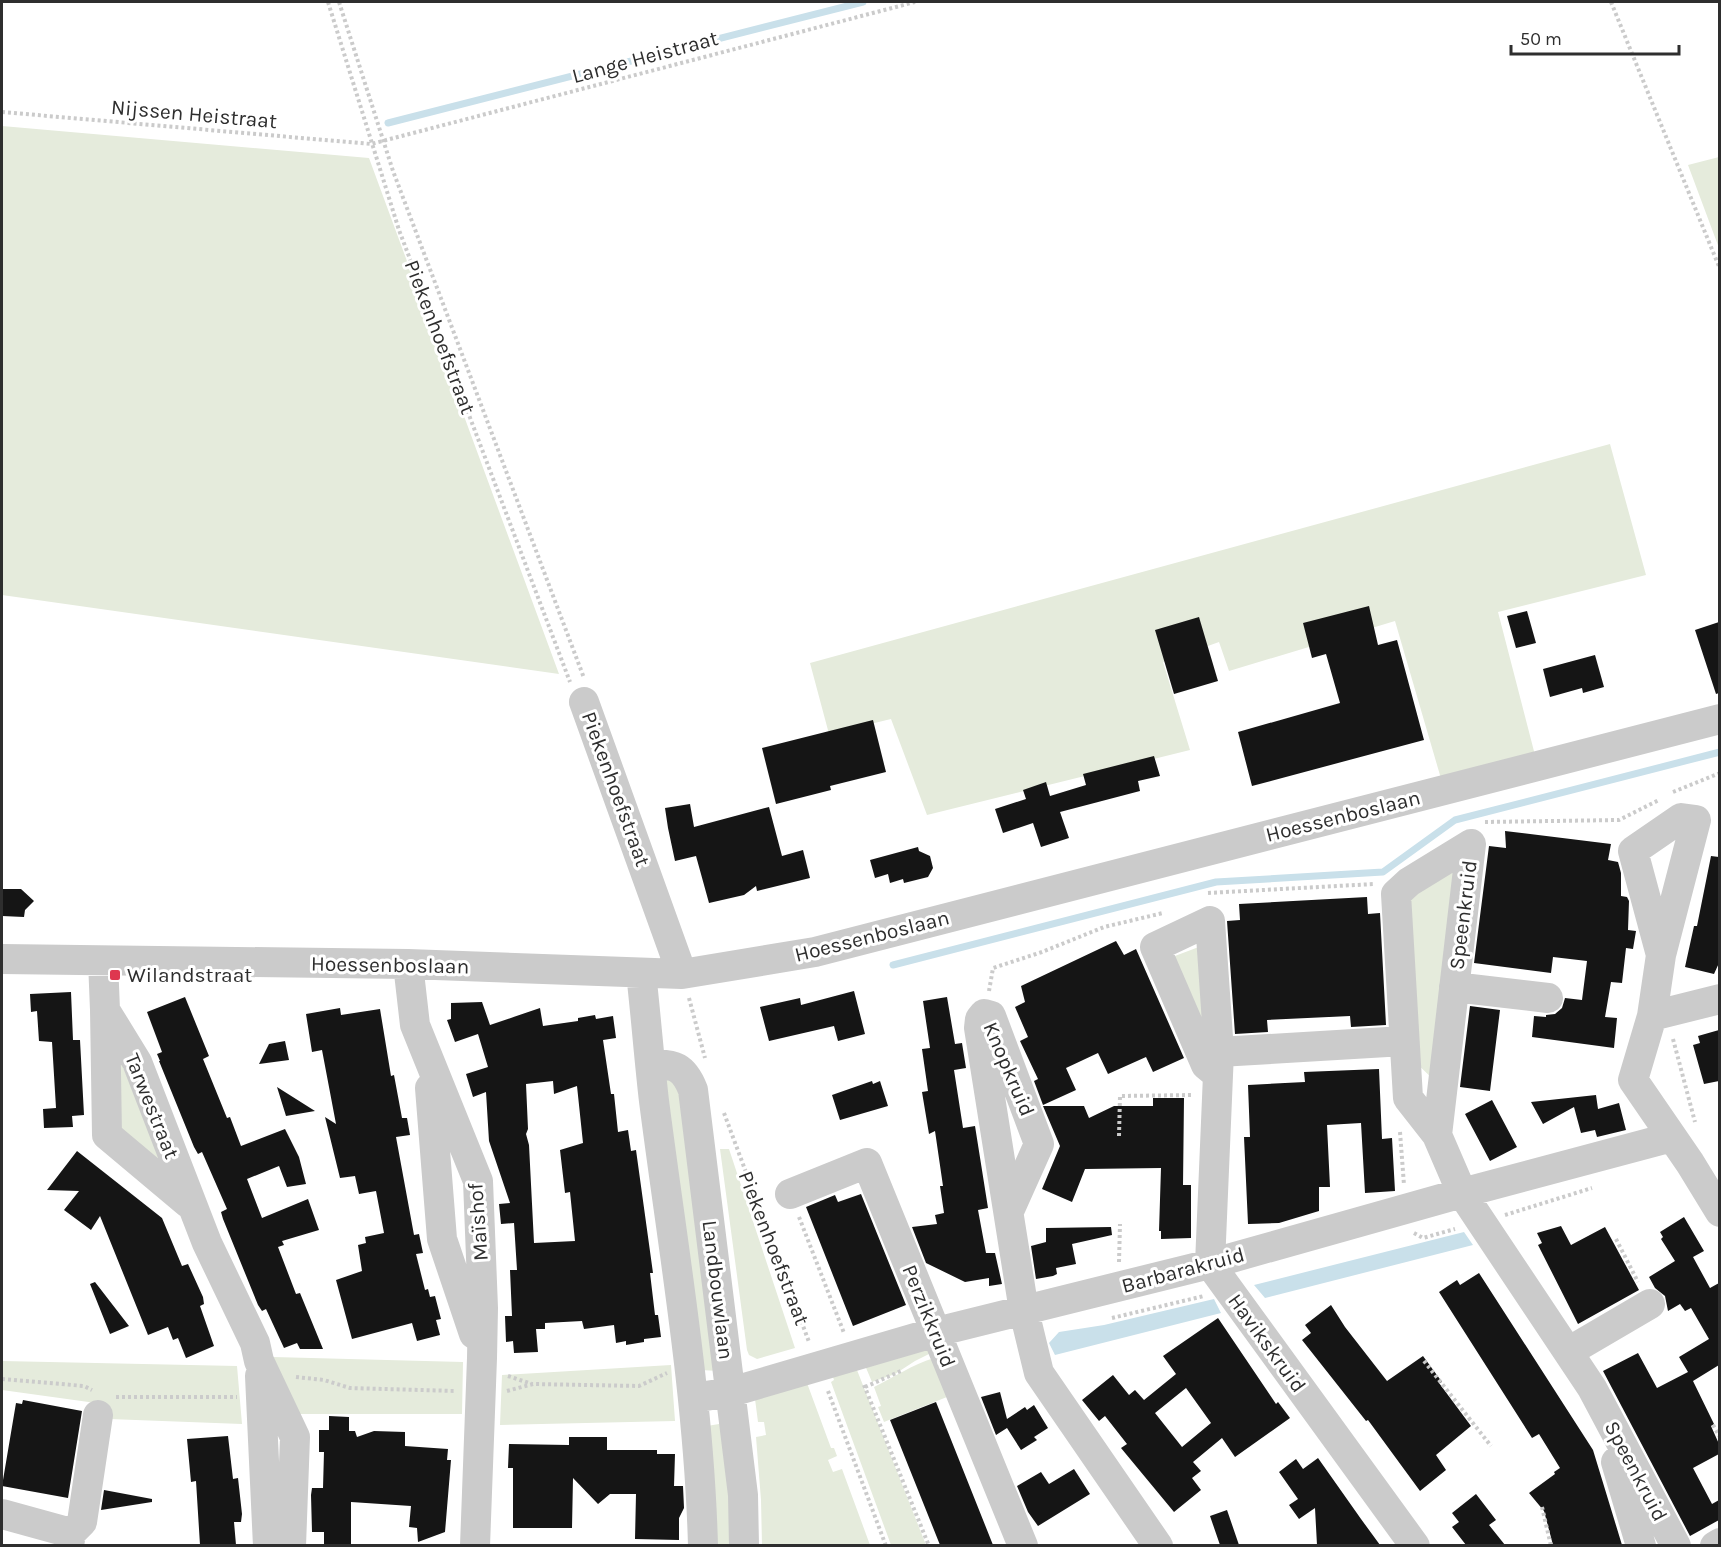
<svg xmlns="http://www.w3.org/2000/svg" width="1721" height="1547" font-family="Karla,sans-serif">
	<rect width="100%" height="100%" fill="#fff"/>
	<path fill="#e5ebdc" d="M2 126 369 158 559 674 2 595Z
		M1719 157H1720L1719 248 1688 165Z
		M1610 444 1646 575 1498 612 1536 759 1442 782 1395 621 1229 671 1219 642 1163 662 1190 750 927 815 891 719 829 734 810 663Z
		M1454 864 1436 1082 1411 1058 1408 898Z
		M1204 945 1210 1051 1167 959Z
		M112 1042 171 1177 118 1129Z
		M677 1077 719 1371 700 1370 665 1078Z
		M720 1149H729L795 1348 757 1359 749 1355 747 1350Z
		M932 1344 931 1353 915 1361 895 1374 872 1382 864 1363Z
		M273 1357 463 1362 462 1414H298Z
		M934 1358 952 1395 884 1422 878 1407 881 1406 874 1387C894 1377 912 1365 934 1358Z
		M2 1361 237 1366 242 1424 109 1419 103 1404 2 1390Z
		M671 1365 675 1421 500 1425 502 1375Z
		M855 1365 926 1545H891L831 1382 834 1380 831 1371Z
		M807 1383 831 1448H834L837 1456 828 1460 833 1472 842 1469 870 1545H762L761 1500 756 1437 766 1435 764 1422H758L755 1399Z
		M725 1423 736 1545H709L707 1426Z"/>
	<path fill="#c9e0ea" d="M1464 1232 1473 1245 1265 1298 1254 1285Z
		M1214 1299 1221 1313 1055 1355 1049 1343 1059 1332 1104 1325Z"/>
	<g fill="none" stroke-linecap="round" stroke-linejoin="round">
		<path stroke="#c9e0ea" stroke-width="7" d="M388 123 863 2
			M893 965 1216 882 1383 872 1455 820 1720 752"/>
	</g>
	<path fill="#151515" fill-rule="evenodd" d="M1369 606 1378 645 1397 640 1424 740 1252 786 1238 732 1340 703 1326 654 1312 658 1303 623Z
		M1527 611 1536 643 1516 648 1507 616Z
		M1199 617 1218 681 1174 694 1155 630Z
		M1719 622V693L1716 694 1695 630Z
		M1595 655 1604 687 1583 693 1582 688 1550 697 1543 669Z
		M873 720 886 772 830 786 831 790 776 804 762 748Z
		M1154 756 1160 776 1138 781 1140 791 1060 812 1069 838 1041 847 1033 823 1003 833 995 809 1026 799 1023 790 1046 782 1050 796 1086 785 1083 774Z
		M690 804 694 827 769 807 782 856 803 850 810 878 757 891 756 886 744 895 709 903 696 856 675 861 668 828 665 808Z
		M1505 831 1611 844 1608 860 1618 862 1621 873V896L1627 897 1629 901 1628 930 1636 931 1633 949 1626 948 1622 983 1611 982 1605 1017 1617 1018 1614 1048 1532 1037 1534 1016 1546 1017V1015L1555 1014 1562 1008 1565 998 1582 1000 1587 961 1553 957 1551 973 1474 963 1489 846 1506 848Z
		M918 847 919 851 930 856 933 868 928 877 904 883 903 879 890 883 888 874 875 878 870 860Z
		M1711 856 1719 857V963L1714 974 1685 967 1694 926H1697Z
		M2 889H21L34 901 25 910 24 917 2 916Z
		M1367 897 1368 914 1380 913 1386 1025 1351 1027 1350 1016 1267 1020 1268 1032 1235 1034 1227 921 1240 920 1239 904Z
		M1116 941 1124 955 1136 949 1184 1058 1153 1072 1146 1057 1108 1074 1098 1053 1066 1068 1076 1090 1043 1105 1034 1081 1038 1079 1020 1041 1028 1037 1015 1007 1025 1002 1021 986Z
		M854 991 865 1034 838 1041 834 1026 769 1041 760 1007 800 998 801 1005Z
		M71 992 73 1040H80L84 1115 72 1116 73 1127 44 1128 43 1109 56 1108 52 1042 39 1041 37 1011 31 1012 30 994Z
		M185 997 209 1056 203 1059 227 1118 230 1117 241 1146 285 1129 299 1157 306 1184 287 1187 279 1166 247 1179 262 1218 308 1199 319 1230 282 1241 284 1245 278 1247 296 1294 300 1293 323 1349H300L297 1343 284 1348 266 1309 262 1311 258 1305 223 1219 221 1212 227 1209 202 1152 198 1154 194 1147 159 1061H160L157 1054 162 1052 147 1012Z
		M947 997 955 1044 962 1043 966 1068 954 1070 963 1128 975 1126 988 1208 978 1210 986 1253H995L1002 1284 989 1286V1278L965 1282 926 1263 912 1227 937 1224 935 1215 944 1213 940 1186H943L935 1131 929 1134 922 1092 928 1091 922 1049 930 1048 923 1001Z
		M482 1002 490 1025 540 1008 543 1026 578 1021V1018L595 1015 596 1019 613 1016 616 1038 603 1040 611 1094H614L618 1132 628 1130 631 1151 636 1150 653 1273H650L655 1315H658L661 1337 644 1339V1342L626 1345V1341L616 1343 614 1325 584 1329 582 1321 545 1323V1329H536L538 1352 514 1353 513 1341 506 1342 505 1316H512L510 1270H517L514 1223 501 1224 499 1204 510 1203 489 1141 486 1092 473 1097 466 1074 488 1067 478 1034 455 1042 447 1020 451 1019V1003ZM553 1081 554 1094 577 1086 583 1143 560 1150 565 1193 570 1192 575 1241 534 1243 529 1145 526 1134 528 1129 526 1084Z
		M1470 1006 1500 1010 1490 1091 1460 1087Z
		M340 1008 341 1015 380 1009 391 1076 394 1075 402 1118H407L410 1135 396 1137 414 1235 419 1234 423 1253 416 1254 425 1290 428 1289 430 1297 435 1296 441 1319 436 1320 440 1335 417 1341 412 1323 352 1339 336 1280 362 1271 358 1245 366 1243 365 1237 384 1233 376 1191 359 1194 355 1176 340 1178 325 1117 336 1124 322 1050 312 1052 306 1014Z
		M1719 1030V1081L1704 1084 1693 1045 1700 1043 1698 1036Z
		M285 1041 289 1060 259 1064 269 1044Z
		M1379 1069 1382 1139 1392 1138 1395 1191 1365 1193 1361 1123 1327 1125 1330 1187H1319V1211L1279 1223 1248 1224 1244 1137H1250L1248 1085 1305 1082 1304 1072Z
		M872 1081 873 1084 880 1081 888 1106 840 1120 832 1095Z
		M277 1087 315 1111 286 1116Z
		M1596 1095 1598 1109 1619 1103 1626 1130 1597 1137 1595 1130 1581 1133 1574 1107 1543 1124 1531 1102Z
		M1153 1098H1184L1183 1185H1191V1238L1161 1239V1231H1159L1161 1168 1085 1169 1072 1202 1042 1189 1060 1146 1043 1106H1084L1089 1118 1114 1106H1153Z
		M1492 1100 1517 1147 1490 1161 1465 1114Z
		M77 1151 162 1218 182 1266 188 1264 203 1297 204 1304 200 1306 214 1346 186 1358 178 1338 173 1340 168 1327 148 1335 100 1216 91 1230 64 1210 79 1191 47 1190Z
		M861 1194 906 1305 853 1326 806 1207 835 1195 838 1202Z
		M1684 1217 1704 1251 1693 1257 1710 1288 1719 1283V1365L1693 1381 1714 1424 1711 1426 1719 1444V1454L1693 1468 1712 1504 1719 1500V1520L1690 1536 1603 1371 1638 1353 1657 1388 1688 1372 1679 1357 1709 1339 1691 1308 1685 1311 1680 1304 1668 1311 1665 1296 1655 1288 1649 1277 1675 1261 1661 1239 1663 1237 1660 1232Z
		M1561 1226 1571 1245 1605 1227 1639 1290 1578 1324 1538 1245 1542 1243 1537 1233Z
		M1111 1227 1112 1235 1072 1244 1076 1264 1056 1268 1057 1274 1053 1276 1036 1279 1031 1246 1046 1242V1228Z
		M1479 1273 1593 1450 1622 1545H1553L1544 1511 1529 1493 1555 1474 1554 1472 1560 1468 1539 1434 1532 1438 1439 1292 1457 1280 1460 1285Z
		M95 1282 129 1326 110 1334 90 1284Z
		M1331 1305 1345 1327 1387 1381 1423 1356 1442 1382 1439 1383 1471 1426 1436 1455 1446 1470 1420 1491 1368 1420 1366 1421 1302 1340 1311 1333 1305 1325Z
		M1218 1318 1276 1404 1278 1402 1290 1418 1235 1457 1222 1438 1193 1462 1201 1471 1192 1478 1201 1490 1174 1512 1121 1448 1127 1444 1105 1416 1099 1421 1082 1400 1113 1375 1129 1395 1135 1390 1144 1400 1176 1374 1163 1356ZM1186 1388 1211 1423 1182 1447 1155 1413Z
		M1000 1392 1007 1419 1025 1407 1027 1410 1034 1405 1048 1428 1034 1437 1037 1440 1021 1450 1007 1428 996 1435 981 1397Z
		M23 1400 82 1411 68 1498 2 1486 16 1403 22 1404Z
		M936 1402 993 1545H940L890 1420Z
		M329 1416 349 1417V1431H355L357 1437 374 1431 405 1432V1446L448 1449 447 1460H451L445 1532 418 1542 417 1528 409 1527 411 1506 351 1502V1545H324V1532H312L311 1495 312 1488H323L324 1452H319V1430H329Z
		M228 1436 233 1479 238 1478 242 1514 241 1522H234L236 1545H200L196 1481 191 1482 187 1439Z
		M569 1437H607V1450H657V1454H675L674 1486H683L684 1508 679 1518V1540L635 1539 636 1494H610L598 1504 573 1478 572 1528H513V1468H508L509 1444 569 1445Z
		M1318 1458 1361 1519 1380 1545H1317L1315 1508 1299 1519 1289 1505 1298 1499 1279 1472 1296 1459 1303 1469Z
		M1074 1469 1090 1494 1038 1526 1028 1512 1017 1486 1041 1472 1049 1484Z
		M104 1490 152 1499V1502L101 1510Z
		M1476 1494 1496 1520 1489 1525 1505 1545H1466L1452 1527 1459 1522 1452 1513Z
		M1227 1510 1239 1545H1220L1210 1516Z"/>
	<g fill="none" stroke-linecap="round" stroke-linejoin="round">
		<path stroke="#cbcbcb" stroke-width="4" stroke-dasharray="3 3" stroke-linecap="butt" d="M328 2 399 230 570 682
			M339 2 393 171 584 678
			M1611 2 1720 269
			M2 112 371 144 915 2
			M1673 792 1720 773
			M1485 822 1619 820 1659 800
			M1208 893 1374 884
			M989 991 993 968 1042 952 1104 927 1163 913
			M689 998 705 1058
			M1673 1039 1695 1122
			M724 1113 809 1342
			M1400 1132 1404 1185
			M1119 1136 1120 1096 1192 1095
			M1505 1215 1592 1188
			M799 1217 844 1333
			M1414 1233 1423 1238 1455 1229
			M1616 1239 1638 1282
			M1119 1262 1120 1224
			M1112 1318 1204 1296
			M1424 1361 1491 1446
			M508 1376 532 1384
			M296 1377 324 1380 350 1388 455 1391
			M2 1379 84 1386 92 1390
			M864 1385 929 1546
			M865 1387 903 1370
			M507 1391 533 1384 639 1386 667 1373
			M828 1391 886 1546
			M116 1397H237
			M1713 1425 1720 1437
			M1542 1507 1551 1546"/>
		<path stroke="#cbcbcb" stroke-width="30" d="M584 702 682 974
			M1661 955 1633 851 1681 818 1696 820 1661 955 1652 1016 1633 1080 1690 1163 1720 1212
			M2 959 408 964 682 974 815 952 1720 719
			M103 961 105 1010 137 1062 207 1243 255 1343 259 1361 295 1437 291 1546
			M408 964 415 1025 478 1181 483 1308 482 1358 475 1546
			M641 973C646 1016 649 1058 654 1101 673 1249 699 1396 703 1546
			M1454 987 1548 998
			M105 1010 107 1135 188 1203
			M1652 1016 1720 999
			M1219 1052 1404 1041
			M651 1065C674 1063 684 1067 693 1090L743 1495 744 1546
			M1218 1075 1206 1065 1155 947 1210 921 1219 1052 1218 1075 1210 1264 1415 1546
			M430 1088 442 1239 474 1334
			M1437 1135 1471 844 1409 882 1396 894 1408 1098 1437 1135 1462 1193 1592 1388 1676 1546
			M790 1194 867 1163 1023 1546
			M1009 1211 1039 1144 991 1016 984 1014 980 1019 979 1028 1024 1311 1039 1373 1158 1546
			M1568 1352 1650 1304
			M260 1376 268 1546
			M693 1398 731 1392 936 1332 1210 1264 1462 1193 1672 1137
			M1616 1462 1641 1546
			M2 1514 71 1533 69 1546
			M71 1533 82 1522 98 1415
			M1715 1546 1720 1543"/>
	</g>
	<rect fill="#de374f" stroke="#fff" stroke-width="2" x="109" y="969" width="12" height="12" rx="3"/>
	<g text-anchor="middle" stroke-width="6" stroke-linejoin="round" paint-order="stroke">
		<g font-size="21" fill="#2e2e2e" stroke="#fff">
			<text transform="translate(645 57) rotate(-15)" y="7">Lange Heistraat</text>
			<text transform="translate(194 114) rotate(5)" y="7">Nijssen Heistraat</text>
			<text transform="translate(440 337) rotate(69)" y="7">Piekenhoefstraat</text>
			<text transform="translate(616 789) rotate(70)" y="7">Piekenhoefstraat</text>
			<text transform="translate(1343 816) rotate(-14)" y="7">Hoessenboslaan</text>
			<text transform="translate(1463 915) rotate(-83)" y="7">Speenkruid</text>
			<text transform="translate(872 936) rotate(-14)" y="7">Hoessenboslaan</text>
			<text transform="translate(390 965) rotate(1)" y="7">Hoessenboslaan</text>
			<text transform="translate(1009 1069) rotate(67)" y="7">Knopkruid</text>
			<text transform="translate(152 1106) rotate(68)" y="7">Tarwestraat</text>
			<text transform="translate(478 1222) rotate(-94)" y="7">Maïshof</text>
			<text transform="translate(774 1248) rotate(69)" y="7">Piekenhoefstraat</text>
			<text transform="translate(1183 1270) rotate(-15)" y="7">Barbarakruid</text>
			<text transform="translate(718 1290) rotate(83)" y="7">Landbouwlaan</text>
			<text transform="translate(929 1316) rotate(68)" y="7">Perzikkruid</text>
			<text transform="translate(1267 1343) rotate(54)" y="7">Havikskruid</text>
			<text transform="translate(1636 1471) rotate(62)" y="7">Speenkruid</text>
		</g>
		<g font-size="21" fill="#2e2e2e" stroke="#fff" text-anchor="start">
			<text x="127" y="982">Wilandstraat</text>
		</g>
	</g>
	<rect width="1721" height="1547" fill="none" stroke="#2e2e2e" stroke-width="6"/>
	<path d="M1511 45v9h168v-9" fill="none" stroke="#2e2e2e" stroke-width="3"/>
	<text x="1520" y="45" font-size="18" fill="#2e2e2e" stroke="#ffffff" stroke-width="4.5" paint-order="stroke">50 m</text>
</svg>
